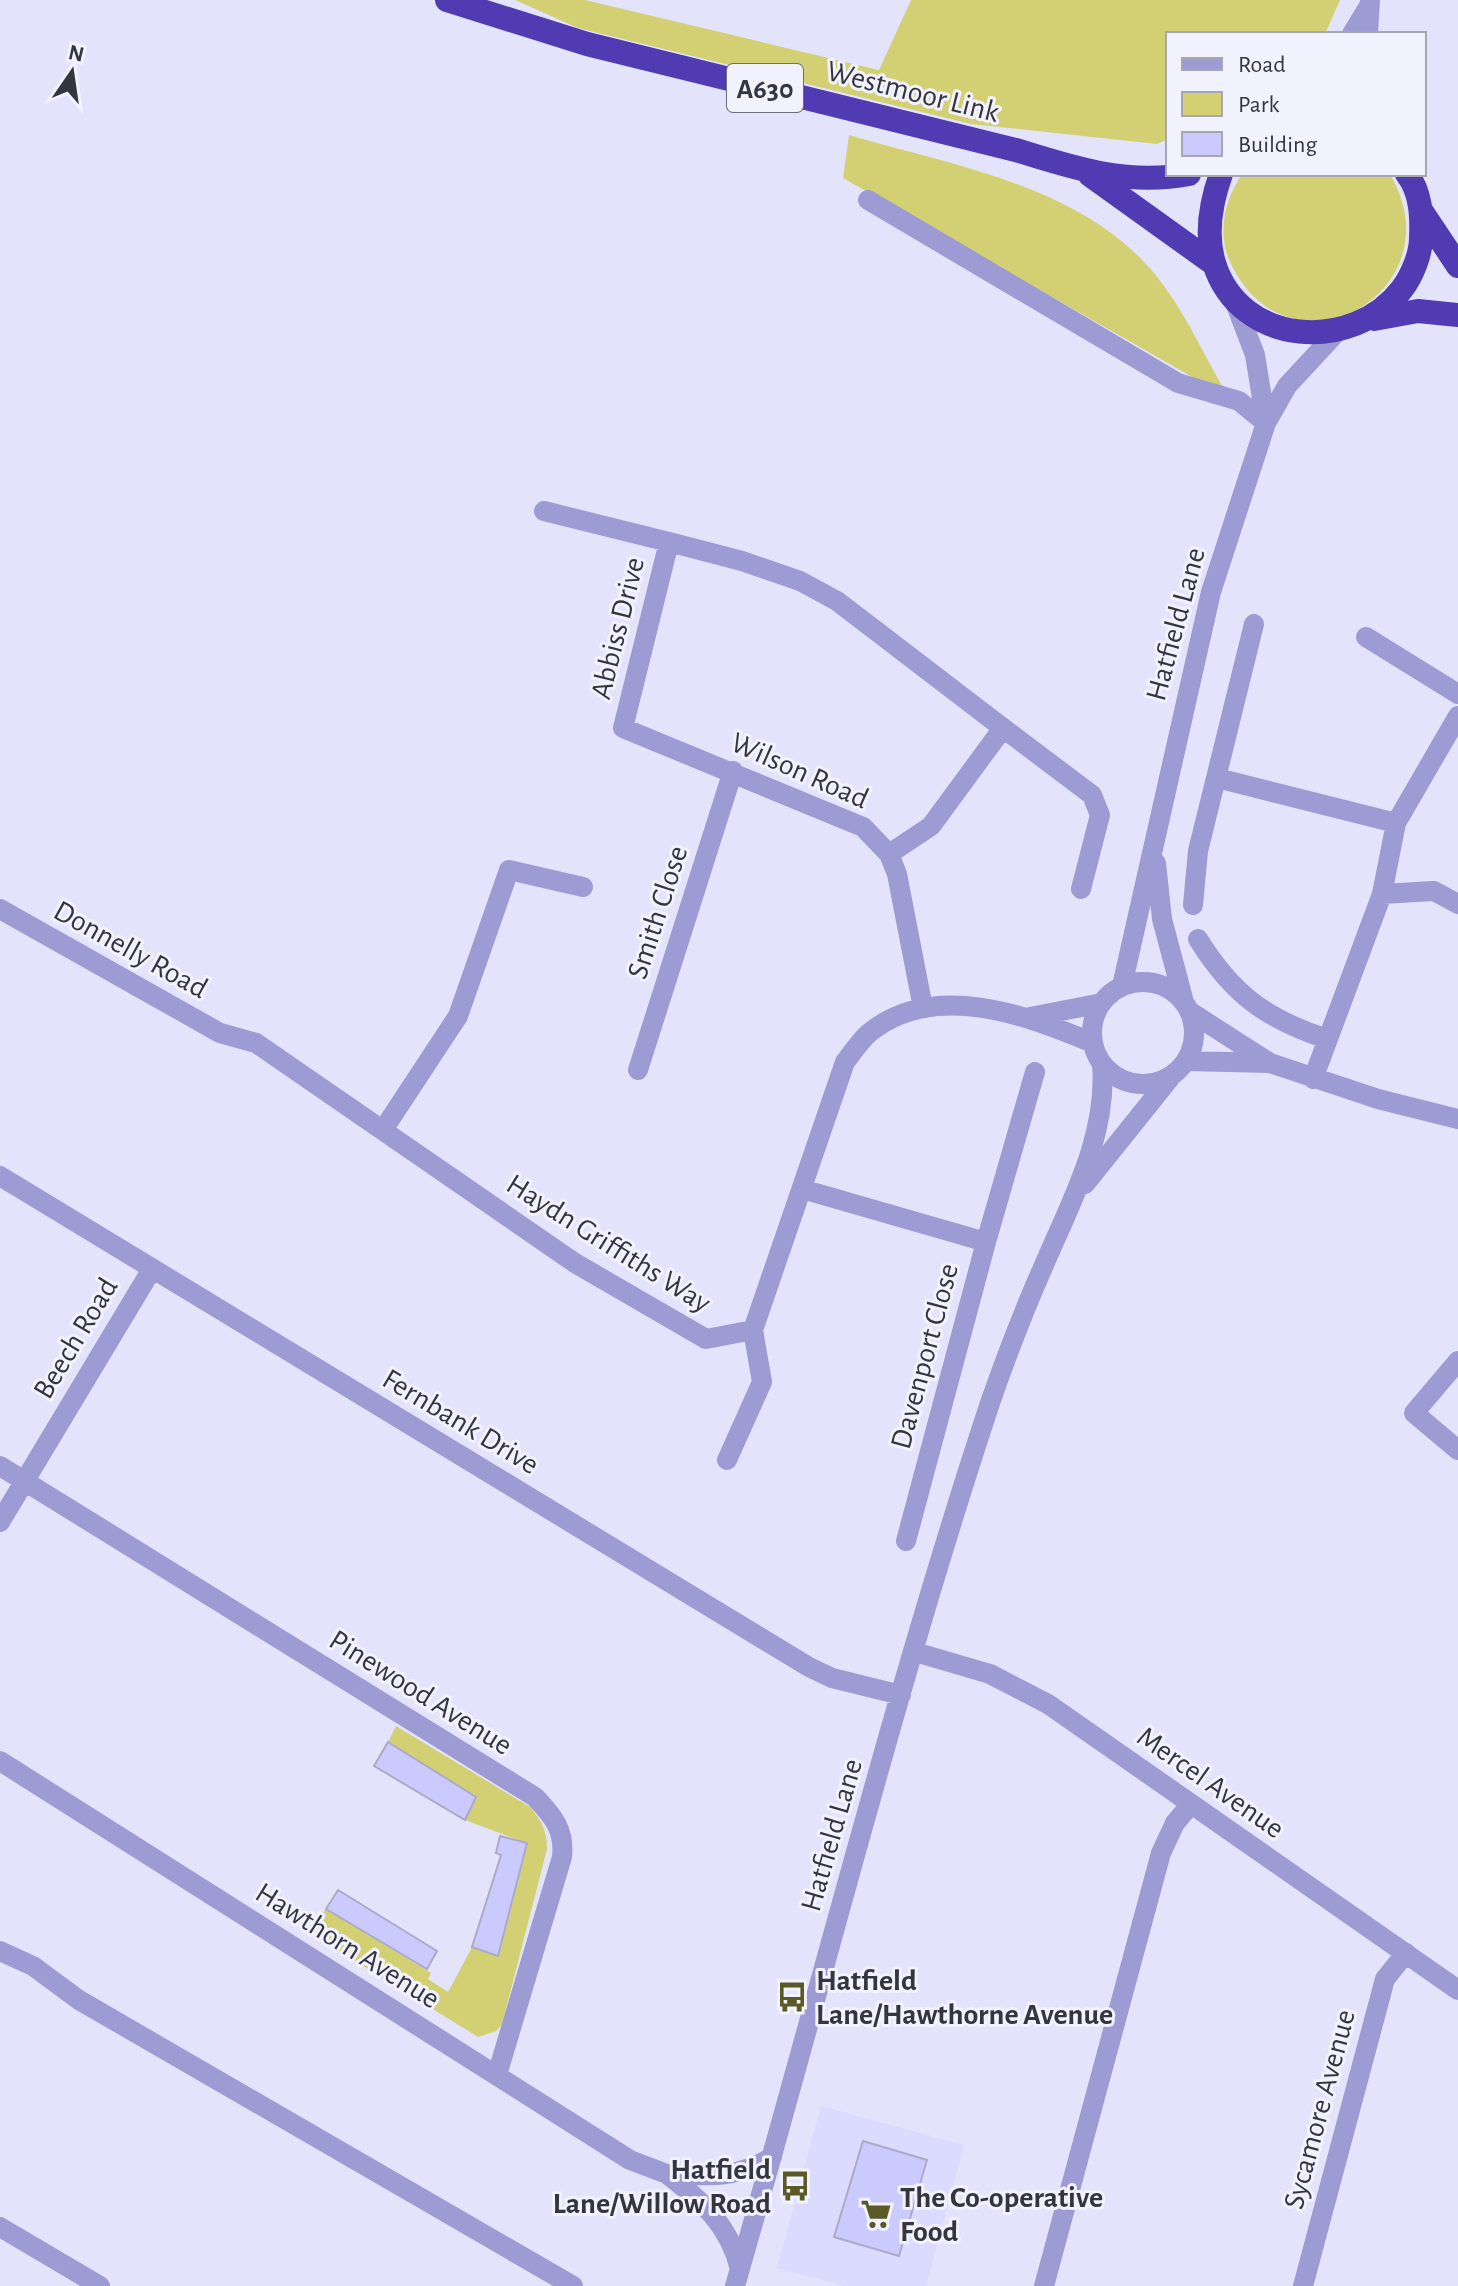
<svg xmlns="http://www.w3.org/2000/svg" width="1458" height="2286" font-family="'Alegreya Sans',sans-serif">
	<rect width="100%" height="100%" fill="#e3e4fb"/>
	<path fill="#dadbfe" d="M821 2106 964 2145 926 2286H844L777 2268Z"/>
	<path fill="#d3d073" d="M515 0H585L879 70 911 0H1340L1325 34H1168V139L1157 144 971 124 578 28Z
		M849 135C957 167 1093 187 1164 286 1189 320 1207 361 1229 398L843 178Z
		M1242 174H1390C1458 291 1292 385 1232 266 1216 235 1224 201 1242 174Z
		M396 1726 530 1807C542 1821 547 1831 547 1849L502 2024 496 2031 478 2037 308 1932 326 1909 431 1973 428 1979 448 1992 472 1947 498 1955 526 1843 465 1820 476 1797 388 1742Z"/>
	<path fill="#cacafe" stroke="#ababc6" stroke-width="2" d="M388 1742 476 1797 465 1820 374 1766Z
		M500 1836 527 1843 498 1956 472 1947 501 1855 496 1853Z
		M338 1890 437 1951 427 1969 326 1909Z
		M863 2141 927 2160 899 2256 834 2237Z"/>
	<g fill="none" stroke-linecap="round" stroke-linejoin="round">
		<path stroke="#9c9bd3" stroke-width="20" d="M1352 34 1369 6
			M1368 34 1370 0
			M868 200 1178 383 1239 401 1266 423
			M1234 300 1255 355 1266 423
			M544 511 669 542
			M1366 637 1458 694
			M1217 778 1396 823
			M889 854 931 826 1003 728 1092 795 1100 815 1081 889
			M1156 863 1162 919 1184 1002
			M1382 894 1434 891 1458 904
			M1193 905 1198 851 1254 624
			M0 909 220 1033 256 1043 575 1263 706 1339 753 1330
			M1198 939C1232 994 1266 1019 1327 1039
			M1092 1033a51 51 0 1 1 102 0a51 51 0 1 1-102 0Z
			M1122 986 1211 592 1266 423 1287 386 1337 332
			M923 1008 897 874 889 854 863 827 623 728 669 542 742 561 800 581 837 601 1003 728
			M1189 1011 1270 1063 1378 1099 1458 1119
			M1030 1017 1102 1003
			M1186 1061 1270 1063
			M638 1070 733 771
			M1313 1079 1382 894 1396 823 1458 716
			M383 1130 458 1016 509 870 583 887
			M0 1176 809 1667 832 1678 901 1695
			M1085 1184 1170 1078
			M802 1189 986 1242 1035 1072
			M753 1330 845 1062C852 1053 860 1041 869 1033 934 980 1026 1015 1093 1043
			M1458 1361 1414 1413 1458 1450
			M727 1460 762 1382 753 1330
			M0 1466 535 1797C553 1816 565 1830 562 1857L497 2075
			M0 1522 152 1269
			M906 1541 986 1242
			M915 1652 990 1674 1048 1704 1458 1990
			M0 1761 630 2160 667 2174
			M0 1951 33 1966 79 2000 573 2286
			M0 2227 100 2286
			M740 2269C729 2225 702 2201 667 2174 706 2176 738 2179 772 2157
			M735 2286C820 1992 894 1693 990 1403 1006 1357 1024 1310 1044 1265 1071 1202 1108 1135 1102 1064
			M1044 2286 1161 1853 1175 1823 1191 1804
			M1303 2286 1385 1979 1406 1953"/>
		<path stroke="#503bb2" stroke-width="24" d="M447 0 587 44 1016 150C1073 168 1128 186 1189 174
			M1221 174C1211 202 1205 233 1214 263 1240 347 1353 353 1402 289 1412 276 1421 254 1421 238 1422 216 1421 192 1407 174
			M1090 175 1214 264
			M1422 212 1458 266
			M1374 319 1418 311 1458 315"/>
	</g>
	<defs>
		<g id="bus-bare" transform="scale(2.4)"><path d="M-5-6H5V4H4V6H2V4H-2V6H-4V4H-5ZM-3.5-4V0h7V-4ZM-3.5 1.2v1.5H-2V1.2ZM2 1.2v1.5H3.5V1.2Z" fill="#5b5926" stroke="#f2f2fe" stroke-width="2.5" paint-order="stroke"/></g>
		<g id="supermarket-bare" transform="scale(2.4)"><path d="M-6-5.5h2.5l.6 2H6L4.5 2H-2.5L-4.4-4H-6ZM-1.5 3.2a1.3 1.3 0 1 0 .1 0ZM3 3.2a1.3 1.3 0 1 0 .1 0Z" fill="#5b5926" stroke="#f2f2fe" stroke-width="2.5" paint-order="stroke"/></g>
	</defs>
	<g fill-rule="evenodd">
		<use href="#bus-bare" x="792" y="1997"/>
		<use href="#bus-bare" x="795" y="2186"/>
		<use href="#supermarket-bare" x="876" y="2214"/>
	</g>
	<g text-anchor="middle" stroke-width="6" stroke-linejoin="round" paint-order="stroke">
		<rect fill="#f2f2fe" stroke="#6e6e79" stroke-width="2" x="727" y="64" width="76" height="48" rx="6"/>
		<g font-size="28" font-weight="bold" fill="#353540">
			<text x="765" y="98">A630</text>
		</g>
		<g font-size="30" fill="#353540" stroke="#f2f2fe">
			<text transform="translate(913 91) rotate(14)" y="10">Westmoor Link</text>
			<text transform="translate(1175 624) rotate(-75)" y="10">Hatfield Lane</text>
			<text transform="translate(617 628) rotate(-76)" y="10">Abbiss Drive</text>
			<text transform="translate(800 770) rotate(24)" y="10">Wilson Road</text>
			<text transform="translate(657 912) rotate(-72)" y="10">Smith Close</text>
			<text transform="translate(131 949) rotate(29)" y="10">Donnelly Road</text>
			<text transform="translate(609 1243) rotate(32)" y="10">Haydn Griffiths Way</text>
			<text transform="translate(75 1338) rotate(-59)" y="10">Beech Road</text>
			<text transform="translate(924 1356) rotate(-75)" y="10">Davenport Close</text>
			<text transform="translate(461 1421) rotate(31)" y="10">Fernbank Drive</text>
			<text transform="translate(421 1692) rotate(32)" y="10">Pinewood Avenue</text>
			<text transform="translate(1211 1782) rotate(35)" y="10">Mercel Avenue</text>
			<text transform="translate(831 1835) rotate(-74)" y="10">Hatfield Lane</text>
			<text transform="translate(348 1945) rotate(32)" y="10">Hawthorn Avenue</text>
			<text transform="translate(1319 2109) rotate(-75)" y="10">Sycamore Avenue</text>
		</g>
		<g font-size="30" font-weight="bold" fill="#353540" stroke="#f2f2fe" text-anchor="start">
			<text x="816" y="1990">Hatfield<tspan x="816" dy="34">Lane/Hawthorne Avenue</tspan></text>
			<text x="771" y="2179" text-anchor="end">Hatfield<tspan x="771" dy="34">Lane/Willow Road</tspan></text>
			<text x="900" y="2207">The Co-operative<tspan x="900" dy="34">Food</tspan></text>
		</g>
	</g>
	<rect x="1166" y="32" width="260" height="144" fill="#f2f2fe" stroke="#a6a6b2" stroke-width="2"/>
	<rect x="1182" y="58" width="40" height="12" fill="#9c9bd3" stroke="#a6a6b2" stroke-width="2"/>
	<text x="1238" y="72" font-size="24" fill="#353540">Road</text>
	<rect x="1182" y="92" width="40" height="24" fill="#d3d073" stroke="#a6a6b2" stroke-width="2"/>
	<text x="1238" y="112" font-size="24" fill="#353540">Park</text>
	<rect x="1182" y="132" width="40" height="24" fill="#cacafe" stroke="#a6a6b2" stroke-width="2"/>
	<text x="1238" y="152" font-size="24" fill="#353540">Building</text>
	<g transform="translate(72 72) rotate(13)" stroke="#f2f2fe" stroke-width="6" paint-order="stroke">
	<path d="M0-6L14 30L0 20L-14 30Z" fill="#353540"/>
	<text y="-12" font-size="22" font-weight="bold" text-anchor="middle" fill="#353540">N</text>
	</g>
</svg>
